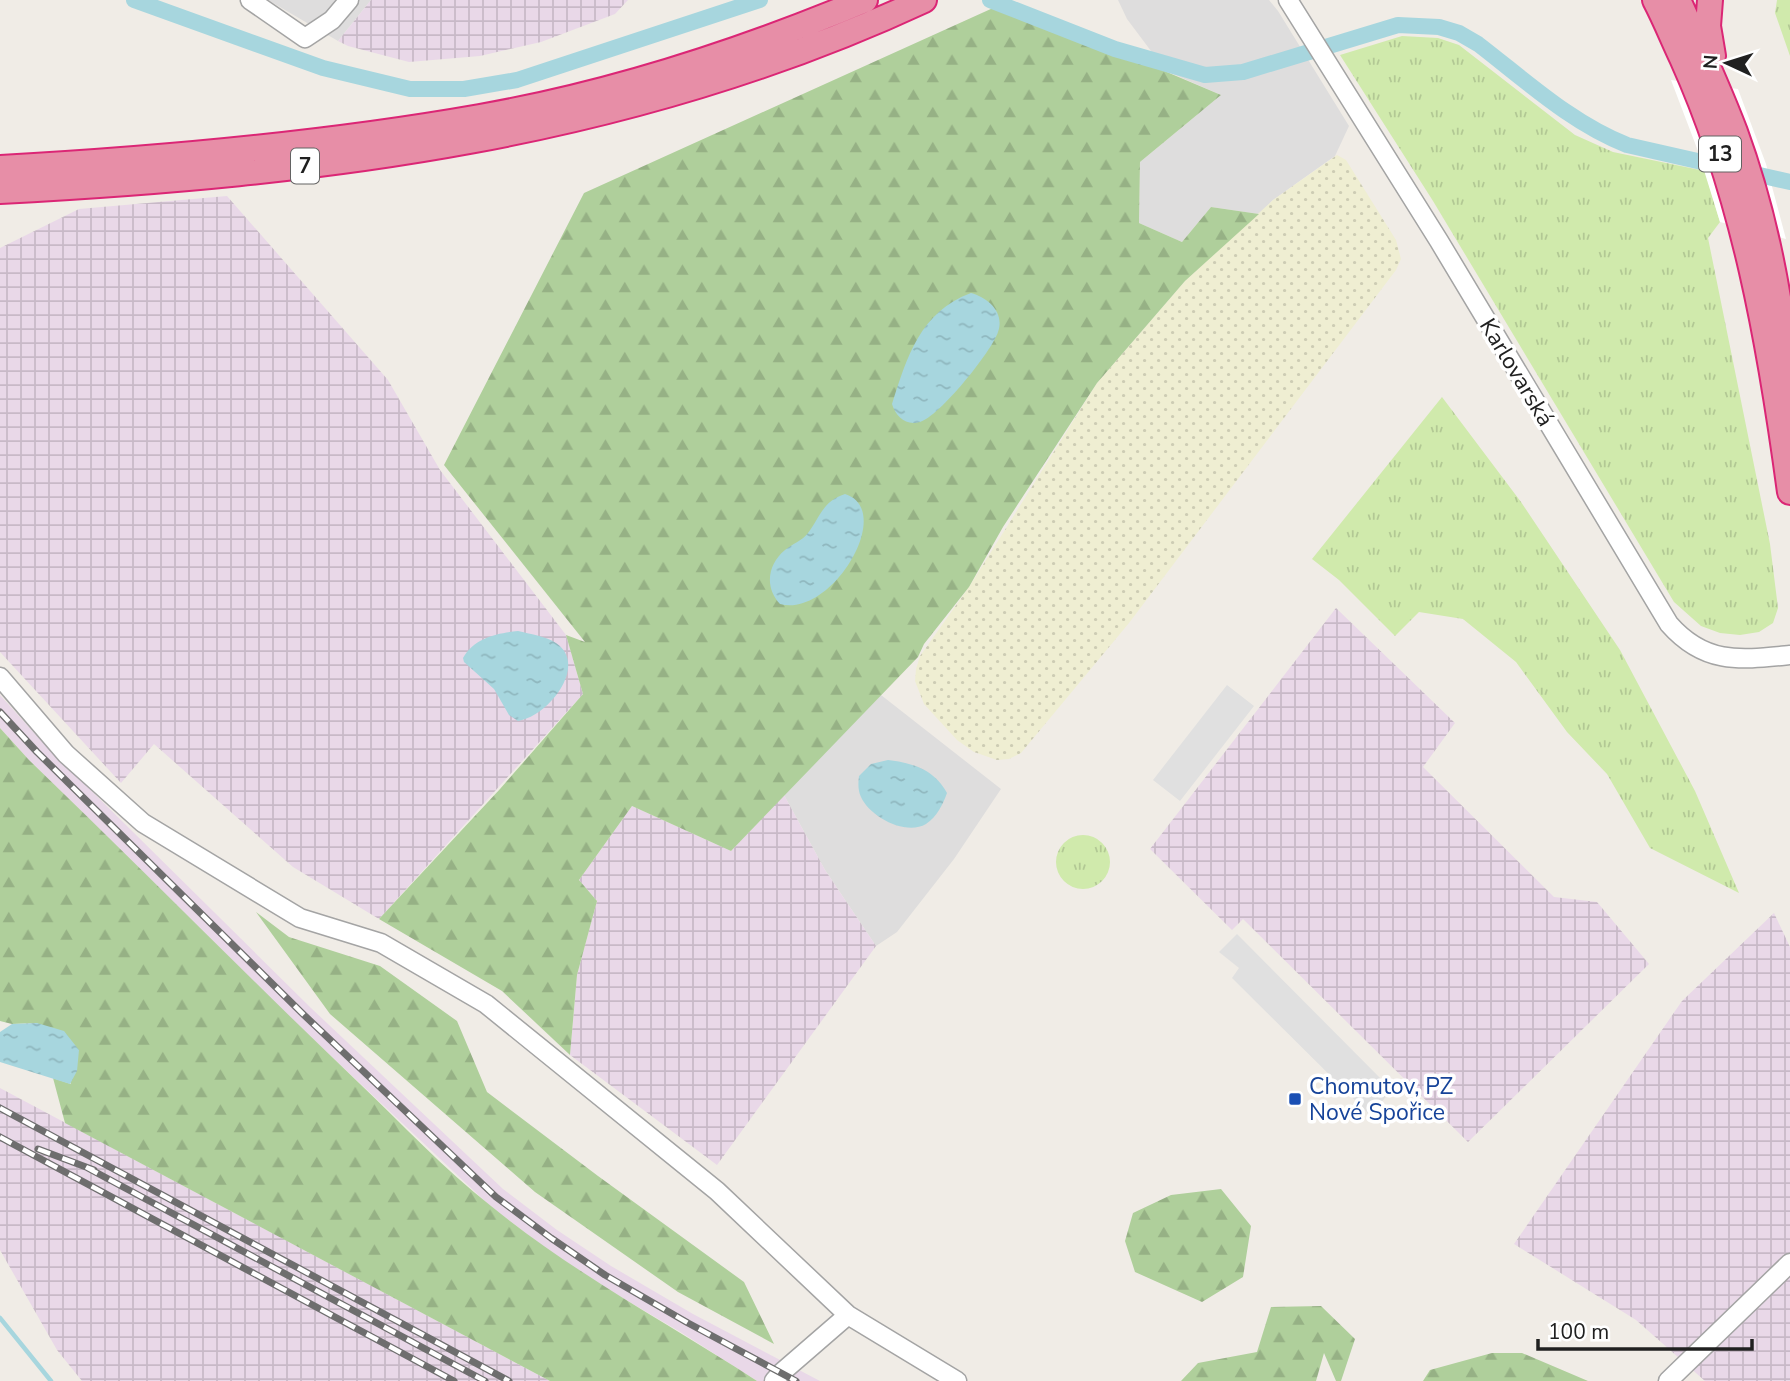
<svg xmlns="http://www.w3.org/2000/svg" width="1790" height="1381" font-family="'Nunito Sans',sans-serif">
	<defs>
		<pattern id="industrial-grid" width="8" height="8" patternUnits="userSpaceOnUse" patternTransform="scale(1.75)"><rect width="8" height="8" fill="#e9d8e8"/><path d="M0 4h8M4 0v8" fill="none" stroke="#c8b9c7"/></pattern>
		<pattern id="farmland-dots" width="8" height="8" patternUnits="userSpaceOnUse" patternTransform="scale(1.75)"><rect width="8" height="8" fill="#efeed2"/><path d="M2 2h.1M6 6h.1" fill="none" stroke="#cdccb4" stroke-width="1.8" stroke-linecap="round"/></pattern>
		<pattern id="grass-tufts" width="24" height="20" patternUnits="userSpaceOnUse" patternTransform="scale(1.75)"><rect width="24" height="20" fill="#d0eaac"/><path d="M3 7l-1-3M5 7V3M7 7l1-3M15 17l-1-3M17 17v-4M19 17l1-3" fill="none" stroke="#b2c894"/></pattern>
		<pattern id="forest-firs" width="22" height="20" patternUnits="userSpaceOnUse" patternTransform="scale(1.75)"><rect width="22" height="20" fill="#afcf9b"/><path d="M5 1l3.5 6h-7zM16 11l3.5 6h-7z" fill="#96b185"/></pattern>
		<pattern id="water-ripples" width="26" height="14" patternUnits="userSpaceOnUse" patternTransform="scale(1.75)"><rect width="26" height="14" fill="#a7d6de"/><path d="M2 4q2-2 4 0t4 0M15 11q2-2 4 0t4 0" fill="none" stroke="#8fb7be"/></pattern>
	</defs>
	<rect width="100%" height="100%" fill="#f0ece6"/>
	<path fill="#dedddd" d="M268 0H371L338 41Z
		M1118 0H1269L1278 11 1349 126 1335 156 1273 200 1259 214 1211 207 1182 242 1139 223 1140 162 1221 95 1166 71 1127 19Z
		M881 695 1001 789 954 859 897 932 876 946 825 870 784 795Z"/>
	<path fill="url(#industrial-grid)" d="M371 0H628L615 14 541 42 480 56 409 62 348 46 338 41Z
		M227 196 388 380 440 470 566 635 583 694 379 919 293 867 154 744 121 783 0 652V248L79 209Z
		M1336 608 1455 723 1423 767 1554 897 1597 902 1649 964 1468 1142 1243 919 1232 930 1150 849Z
		M784 795 825 870 876 946 717 1165 570 1055 577 975 597 901 579 880 632 806 731 851Z
		M1774 913 1790 947V1381H1705L1636 1320 1514 1244 1682 1001Z
		M0 1088 550 1381H82L57 1350 0 1250Z"/>
	<path fill="#e9d8e8" d="M0 695 45 745 311 1008 503 1189 557 1230 611 1266 693 1314 820 1381H757L682 1333 599 1284 544 1247 489 1205 296 1023 29 760 0 728Z"/>
	<path fill="url(#farmland-dots)" d="M1337 155 1346 160 1396 240 1401 259 1396 270 1129 623 1021 753 1009 759 997 760 974 752 957 740 924 704 915 681 916 669 920 656 969 587 1097 383 1185 281 1273 200Z"/>
	<path fill="url(#grass-tufts)" d="M1777 0H1790V56L1775 13Z
		M1402 36 1438 38 1459 45 1575 135 1613 152 1705 171 1720 222 1708 238 1770 544 1778 608 1773 623 1759 632 1740 635 1720 633 1701 626 1674 602 1433 201 1340 55Z
		M1442 397 1521 502 1620 650 1695 791 1739 893 1650 848 1607 774 1567 732 1516 662 1463 619 1419 612 1395 636 1339 580 1312 559Z
		M1056 862a27 27 0 1 1 54 0a27 27 0 1 1-54 0Z"/>
	<path fill="url(#forest-firs)" d="M1004 3 1221 95 1140 162 1139 223 1182 242 1211 207 1259 214 1185 281 1097 383 1003 527 969 587 924 644 918 657 731 851 632 806 579 880 597 901 577 975 570 1055 502 991 379 919 500 789 583 694 566 635 585 642 444 465 584 193Z
		M0 728 29 760C140 867 248 977 359 1083 402 1124 444 1169 491 1206 573 1273 668 1323 757 1381H550L65 1123 53 1078 71 1084 37 1023 12 1024 0 1021Z
		M256 912 289 937 380 966 457 1021 487 1092 598 1176 744 1282 774 1344 678 1292 535 1192 330 1014Z
		M1221 1189 1251 1226 1243 1277 1202 1302 1135 1272 1125 1241 1133 1213 1171 1195Z
		M1321 1306 1355 1339 1341 1381H1336L1324 1353 1316 1381H1181L1198 1363 1257 1352 1271 1307Z
		M1492 1353H1522L1588 1381H1423L1430 1370Z"/>
	<path fill="#e0e0e0" d="M1227 685 1254 706 1180 801 1153 780Z
		M1237 934 1392 1090 1370 1115 1232 978 1239 968 1219 952Z"/>
	<path fill="url(#water-ripples)" d="M971 293C988 298 1005 312 998 332 992 351 939 417 920 422 906 426 896 417 892 404 907 357 920 312 971 293Z
		M845 494C896 510 832 618 780 604 764 587 768 564 785 550 792 544 802 541 808 533 820 517 823 501 845 494Z
		M518 631C530 634 545 636 556 643 589 665 548 717 518 721L509 715 494 689 464 662 463 658C474 638 497 633 518 631Z
		M888 760C913 763 935 770 947 793 943 804 937 817 926 824 906 836 870 817 861 797 858 791 858 783 859 776L871 764Z
		M37 1023 64 1031 79 1050 77 1071 70 1084 0 1062V1032L12 1024Z"/>
	<path fill="#fff" d="M1671 80 1738 89 1766 164 1786 239 1720 222 1698 151Z"/>
	<g fill="none" stroke-linecap="round" stroke-linejoin="round">
		<path stroke="#a7d6de" stroke-width="4.5" d="M150 0 153 7
			M0 1318 51 1381"/>
		<path stroke="#a7d6de" stroke-width="16" d="M134 0 323 68 410 89H464L517 80 760 0
			M990 0 1115 49 1205 75 1243 72 1398 25 1439 27 1459 33 1478 44C1525 80 1571 123 1627 145L1790 182"/>
		<g stroke="#a4a4a4" stroke-width="21">
			<path id="minor" d="M250 0 305 38 332 20 349 0
				M1288 0 1439 241 1669 624C1705 665 1740 660 1790 655
				M0 677 66 754 143 823 300 918 381 943 486 1004 717 1191 848 1315 957 1381
				M774 1381 781 1373 848 1315
				M1668 1381 1790 1263"/>
		</g>
		<g stroke="#db2675" stroke-width="28">
			<path id="highway" d="M1655 0C1665 19 1673 39 1682 58 1744 195 1770 343 1790 492
				M1678 0C1698 44 1718 87 1735 132 1766 217 1783 307 1790 397
				M1710 0 1708 26 1713 56
				M0 168C161 159 321 145 480 117 611 94 743 51 865 0
				M0 191C321 174 630 137 924 0"/>
		</g>
		<use href="#minor" stroke="#fff" stroke-width="18"/>
		<use href="#highway" stroke="#e78ea7" stroke-width="24"/>
		<g stroke="#6e6e6e" stroke-width="7">
			<path id="rail" d="M0 712 37 752 304 1015 496 1197 551 1238 605 1275 688 1323 796 1381
				M0 1108 509 1381
				M0 1137 454 1381
				M38 1149 94 1170
				M86 1167 485 1381"/>
		</g>
		<use href="#rail" stroke="#fff" stroke-width="4.5" stroke-dasharray="13" stroke-linecap="butt"/>
	</g>
	<rect fill="#1a4fb4" stroke="#fff" stroke-width="2.5" x="1288" y="1092" width="14" height="14" rx="3.5"/>
	<g text-anchor="middle" stroke-width="7" stroke-linejoin="round" paint-order="stroke">
		<g fill="#fff" stroke="#636363" stroke-width="2">
			<rect x="1699" y="136.5" width="42" height="35" rx="5"/>
			<rect x="291" y="148.5" width="28" height="35" rx="5"/>
		</g>
		<g font-size="21" font-weight="bold" fill="#202020">
			<text x="1720" y="161">13</text>
			<text x="305" y="173">7</text>
		</g>
		<g font-size="23" fill="#202020" stroke="#fff">
			<text transform="translate(1517 372) rotate(59)" y="8">Karlovarská</text>
		</g>
		<g font-size="23" fill="#164399" stroke="#fff" text-anchor="start">
			<text x="1309" y="1094">Chomutov, PZ<tspan x="1309" dy="26">Nové Spořice</tspan></text>
		</g>
	</g>
	<g transform="translate(1727 63) rotate(274)" stroke="#ffffff" stroke-width="5" paint-order="stroke">
	<path d="M0-5L12 26L0 18L-12 26Z" fill="#202020"/>
	<text y="-10" font-size="19" font-weight="bold" text-anchor="middle" fill="#202020">N</text>
	</g>
	<path d="M1538 1339v10h214v-10" fill="none" stroke="#202020" stroke-width="3.5"/>
	<text x="1548" y="1339" font-size="21" fill="#202020" stroke="#ffffff" stroke-width="5" paint-order="stroke">100 m</text>
</svg>
